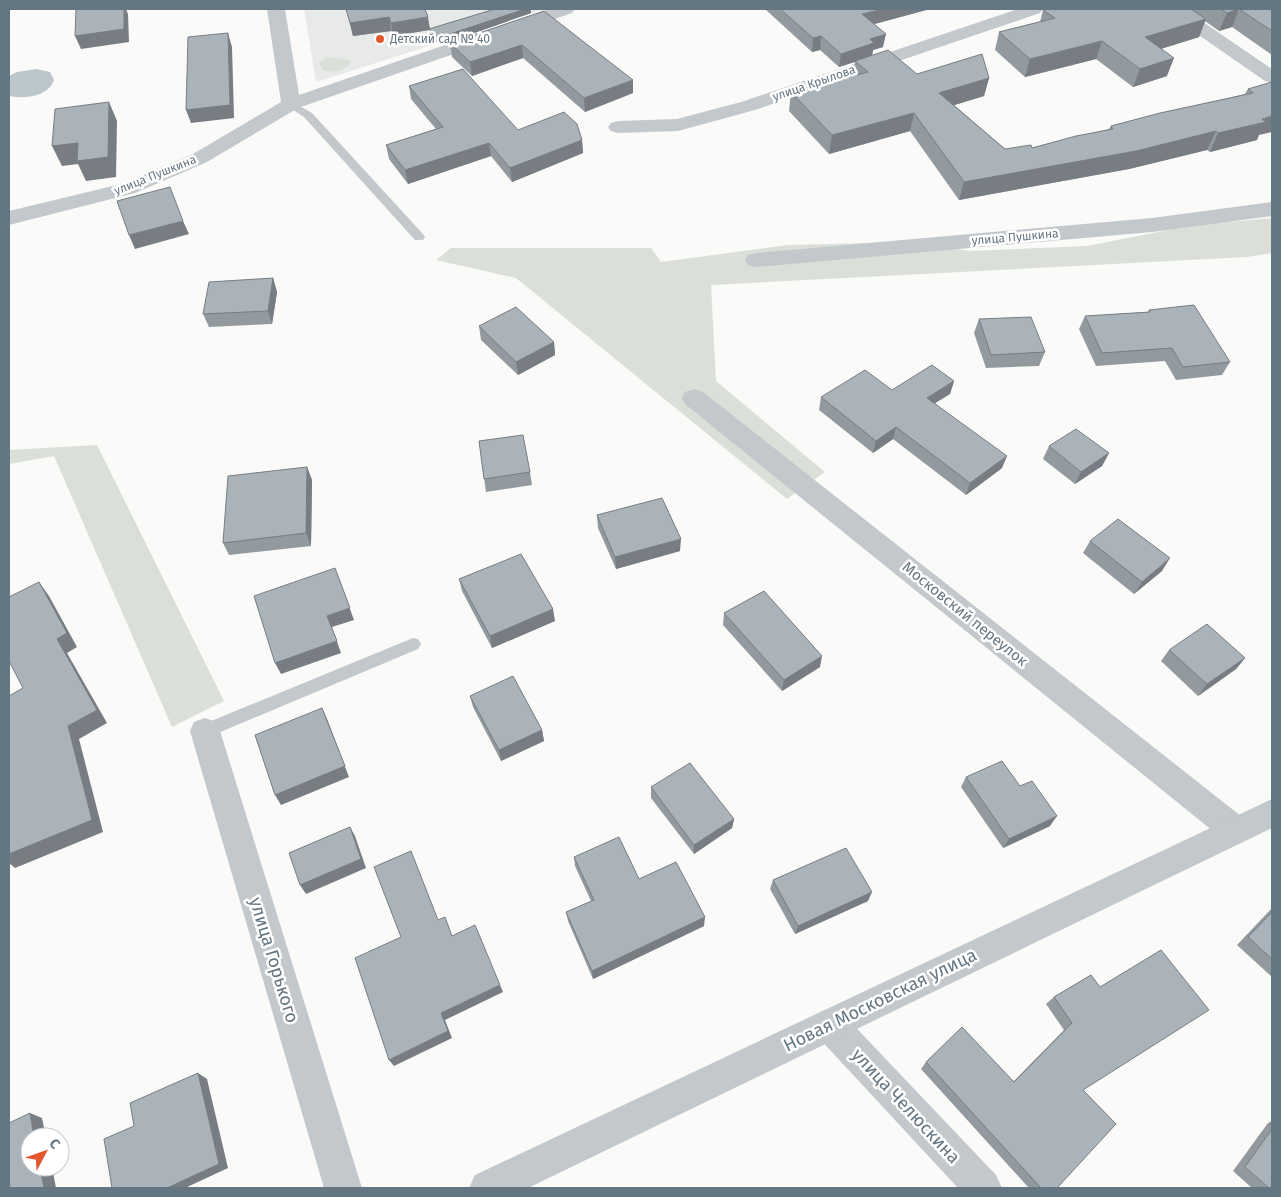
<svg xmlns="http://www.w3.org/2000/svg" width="1281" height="1197" font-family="'Fira Sans',sans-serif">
	<rect width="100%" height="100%" fill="#fafaf8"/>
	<path fill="#e8e9e9" d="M304 9H545L316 82Z"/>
	<path fill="#dadfd7" d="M327 57 350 60V63C344 72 333 73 323 70L319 63Z
		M1272 218V253L1247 257 711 285 716 381 825 472 787 499 516 278 436 260 451 248H651L661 262 788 245 914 242 969 251 1087 246 1194 225Z
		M97 445 224 701 172 727 54 456 9 464V450Z"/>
	<path fill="#bbc7cb" d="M36 69 50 72 54 80C48 97 24 99 9 96V76L17 72Z"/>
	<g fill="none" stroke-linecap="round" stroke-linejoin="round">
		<path fill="#c3c8cc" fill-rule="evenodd" d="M291 101 312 113 423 234 425 237 423 240H415L304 117 287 106 286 104Z
			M413 638 418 639 421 644 418 649 211 736 205 738 199 736 197 731 199 726Z"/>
		<path fill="#c3c8cc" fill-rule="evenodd" d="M267 9H285L299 95 550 9H575L572 13 298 108 207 162 135 193 9 225V211L121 184 193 154 281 102Z
			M1018 9H1043L1040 13 755 110 678 131 618 133 611 131 608 127 611 123 618 121 677 119 741 102Z
			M1164 9H1184L1272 69V83L1265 81 1167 13Z
			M1272 202V216L1152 232 756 267 748 265 745 260 748 255 756 253 1152 218Z
			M694 389 703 392 1246 820 1251 830 1246 840 1235 845 1224 840 685 404 682 398 685 392Z
			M205 718 216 722 220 731 362 1188H324L190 731 194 722Z
			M830 1008 842 1013 996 1175 1002 1188H958L818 1037 813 1025 818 1013Z"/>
		<path fill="#c3c8cc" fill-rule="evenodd" d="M1272 799V828L528 1188H469L475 1175Z"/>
	</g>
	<path fill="#929a9f" d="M346 9H425L430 29 495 9H531V13L440 45 430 36 429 30 393 36 391 31 353 36Z
		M765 9H930L874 24 883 47 873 50 872 55 917 74 989 78 984 96 954 105 1005 149 1032 148 1109 129 1111 126 1245 94 1248 89 1272 82 1259 135 1257 140 1210 152 1207 150 1129 169 959 200 910 131 829 154 789 111 791 92 853 76 855 62 839 67 820 50 812 52Z
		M1047 9H1272V55L1232 27 1219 31 1205 21 1199 37 1161 49 1167 76 1133 87 1096 59 1025 77 995 50 999 32 1040 22 1043 10Z
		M544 11 633 93 585 112 523 58 472 76 452 57 450 43Z
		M409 86 518 130 582 140 583 153 512 182 491 156 408 184 389 159 386 145 436 129 411 99Z
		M273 278 277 292 272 324 209 327 203 314Z
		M1149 310 1230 362 1222 375 1176 380 1165 361 1096 366 1079 329 1085 316 1148 312Z
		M979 319 1045 352 1039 366 986 368 974 333Z
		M479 326 554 342 555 355 518 375 481 340Z
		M954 381 950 394 935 403 1002 468 966 495 893 439 873 453 819 410 821 397 892 390Z
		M479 441 530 472 532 485 486 492Z
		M1049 446 1109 453 1102 466 1075 484 1043 459Z
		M307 467 312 480 311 546 229 555 223 543Z
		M597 515 680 551 616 569 598 528Z
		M1090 541 1162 571 1134 594 1083 553Z
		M459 579 555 621 492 648 462 591Z
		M724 613 820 667 782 691 723 625Z
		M1169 650 1245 658 1236 669 1198 696 1161 661Z
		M470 696 542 730 544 741 501 761 473 707Z
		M966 777 1020 786 1050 826 1003 848 961 787Z
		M651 787 734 819 732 828 694 854 651 798Z
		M574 857 639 879 704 926 593 979 568 921 566 912 591 901 575 866Z
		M773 880 868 901 795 934 770 889Z
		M1272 908V977L1237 945Z
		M1091 975 1083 1091 1057 1188H1029L921 1069 926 1062 1014 1081 1064 1030 1046 1004 1054 997Z
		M1272 1121V1188H1252L1233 1171 1268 1123Z"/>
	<path fill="#777d82" d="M124 9H126L128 14 129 42 81 49 75 36Z
		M525 9H531V13L440 45 438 38Z
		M884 9H930L860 28 862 14Z
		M1239 9 1232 27 1219 31 1227 13Z
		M389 17 391 31 353 36 350 23Z
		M428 17 430 30 429 29V30L393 36 391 23Z
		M1206 19 1199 37 1138 56 1145 37Z
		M228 33 232 47 234 118 191 123 186 110Z
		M886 34 883 47 873 50 872 56 839 67 841 54 870 39Z
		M821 36 820 50 812 52 813 38Z
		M1102 41 1096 59 1025 77 1030 59Z
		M522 45 523 58 472 76 470 62Z
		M1174 58 1167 76 1133 87 1140 69Z
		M989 78 984 96 935 111 939 93Z
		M633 80V93L585 112 584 98Z
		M109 102 117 121 116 177 86 181 78 164 62 166 52 146Z
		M914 113 910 131 829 154 832 135Z
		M1272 116V132L1259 135 1257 140 1210 152 1218 133Z
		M1216 131 1207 150 1129 169 959 200 964 182Z
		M582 140 583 153 512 182 510 168Z
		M489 143 491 156 408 184 405 170Z
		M183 221 189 234 135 249 129 235Z
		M273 278 277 292 272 324 268 311Z
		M554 342 555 355 518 375 516 362Z
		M954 381 950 394 924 410 927 398Z
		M896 427 893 439 873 453 876 441Z
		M1109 453 1102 466 1075 484 1081 472Z
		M1007 456 1002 468 966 495 970 483Z
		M307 467 312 480 311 546 306 533Z
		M681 539 680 551 616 569 615 557Z
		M1170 558 1162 571 1134 594 1142 582Z
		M335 568 354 620 332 627 341 653 281 674 275 663 327 616Z
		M39 582 49 596 77 647 67 653 107 723 79 739 103 832 15 868 9 863V854L68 726Z
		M553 609 555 621 492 648 490 636Z
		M822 656 820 667 782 691 784 680Z
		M1245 658 1236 669 1198 696 1207 684Z
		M322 708 327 719 349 777 281 805 275 795Z
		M542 730 544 741 501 761 499 750Z
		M1057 816 1050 826 1003 848 1009 839Z
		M734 819 732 828 694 854V845Z
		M350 827 355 836 366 868 306 894 300 885Z
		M872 892 868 901 795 934 798 926Z
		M705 917 704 926 593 979 592 971Z
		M500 985 503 992 445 1020 452 1038 394 1066 389 1060 441 1013Z
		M198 1073 207 1079 228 1168 185 1188H167Z
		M30 1113 42 1118 46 1137H34Z
		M40 1167H52L56 1188H44Z"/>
	<path fill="#aab3b9" stroke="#777d82" d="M76 9H124V29L75 36Z
		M346 9H425L428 17 391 23 389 17 350 23Z
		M495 9H525L438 38 429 29Z
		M780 9H884L862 14 886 34 870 39 874 43 841 54 821 36 813 38Z
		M1047 9H1191L1206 19 1145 37 1174 58 1140 69 1102 41 1030 59 999 32 1055 18 1043 10Z
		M1221 9H1272V31L1239 9 1227 13Z
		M544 11 633 80 584 98 522 45 470 62 450 43Z
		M228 33 230 105 186 110 188 37Z
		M888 50 917 74 982 54 989 78 939 93 1005 149 1031 145 1032 148 1076 136 1113 129 1111 126 1160 113 1253 93 1248 89 1272 82V116L1262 119 1266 122 1218 133 1216 131 1136 151 964 182 914 113 832 135 791 92 868 72 855 61Z
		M463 69 518 130 564 112 577 124 582 140 510 168 489 143 405 170 386 145 443 127 409 86Z
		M109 102 108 157 77 161 78 143 52 146 55 109Z
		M170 187 183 221 129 235 117 201Z
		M273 278 268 311 203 314 209 282Z
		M1194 305 1230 362 1183 367 1172 348 1102 353 1085 316 1150 312 1149 310Z
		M516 307 554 342 516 362 479 326Z
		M1031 317 1045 352 991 355 979 319Z
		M932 365 954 381 927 398 1007 456 970 483 896 427 876 441 821 397 865 370 892 390Z
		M1076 429 1109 453 1081 472 1049 446Z
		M523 435 530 472 484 479 479 441Z
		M307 467 306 533 223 543 228 476Z
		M662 498 681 539 615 557 597 515Z
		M1118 519 1170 558 1142 582 1090 541Z
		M521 554 553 609 490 636 459 579Z
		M335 568 350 608 327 616 337 641 275 663 254 596Z
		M39 582 67 633 57 639 97 710 68 726 92 820 9 854V696L23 688 9 661V597Z
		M764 591 822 656 784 680 724 613Z
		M1207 624 1245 658 1207 684 1169 650Z
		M513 676 542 730 499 750 470 696Z
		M322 708 345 766 275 795 255 735Z
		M1002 761 1020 786 1032 781 1057 816 1009 839 966 777Z
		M690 763 734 819 694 845 651 787Z
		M350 827 361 859 300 885 289 853Z
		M619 837 639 879 676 862 705 917 592 971 566 912 594 900 574 857Z
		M846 848 872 892 798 926 773 880Z
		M411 851 438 920 445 917 452 936 475 925 500 985 441 1013 448 1031 389 1060 355 958 401 937 374 867Z
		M1272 912V959L1248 937Z
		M1161 950 1209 1010 1083 1090 1116 1124 1057 1188H1041L926 1062 962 1027 1014 1082 1072 1023 1054 997 1091 975 1100 987Z
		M198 1073 219 1164 167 1188H112L104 1139 134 1126 130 1103Z
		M30 1113 34 1137H30V1167H40L44 1188H9V1123Z
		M1272 1129V1188H1269L1245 1167Z"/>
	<circle fill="#e4572e" stroke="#fff" stroke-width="2" cx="380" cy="39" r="5"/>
	<g text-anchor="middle" stroke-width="5" stroke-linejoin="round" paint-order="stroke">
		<g font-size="12" fill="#657683" stroke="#fff" text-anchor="start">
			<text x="390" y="43">Детский сад № 40</text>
		</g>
		<g font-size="12" fill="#657683" stroke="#fff">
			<text transform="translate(814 83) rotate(-19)" y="4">улица Крылова</text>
			<text transform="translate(155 175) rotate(-22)" y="4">улица Пушкина</text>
			<text transform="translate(1015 237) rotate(-5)" y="4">улица Пушкина</text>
		</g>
		<g font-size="15" fill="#657683" stroke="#fff">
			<text transform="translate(965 614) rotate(39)" y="5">Московский переулок</text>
		</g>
		<g font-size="18" fill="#657683" stroke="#fff">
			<text transform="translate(274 960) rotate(73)" y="6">улица Горького</text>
			<text transform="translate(880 1000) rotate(-26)" y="6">Новая Московская улица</text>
			<text transform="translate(906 1106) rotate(47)" y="6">улица Челюскина</text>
		</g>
	</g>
	<rect width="1281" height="1197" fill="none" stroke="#657683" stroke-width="20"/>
	<g transform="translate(45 1152) rotate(49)"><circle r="24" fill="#ffffff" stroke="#c1c8cd"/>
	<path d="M0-4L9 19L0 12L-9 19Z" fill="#e4572e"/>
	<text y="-8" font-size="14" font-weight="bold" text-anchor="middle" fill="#657683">С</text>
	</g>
</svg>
